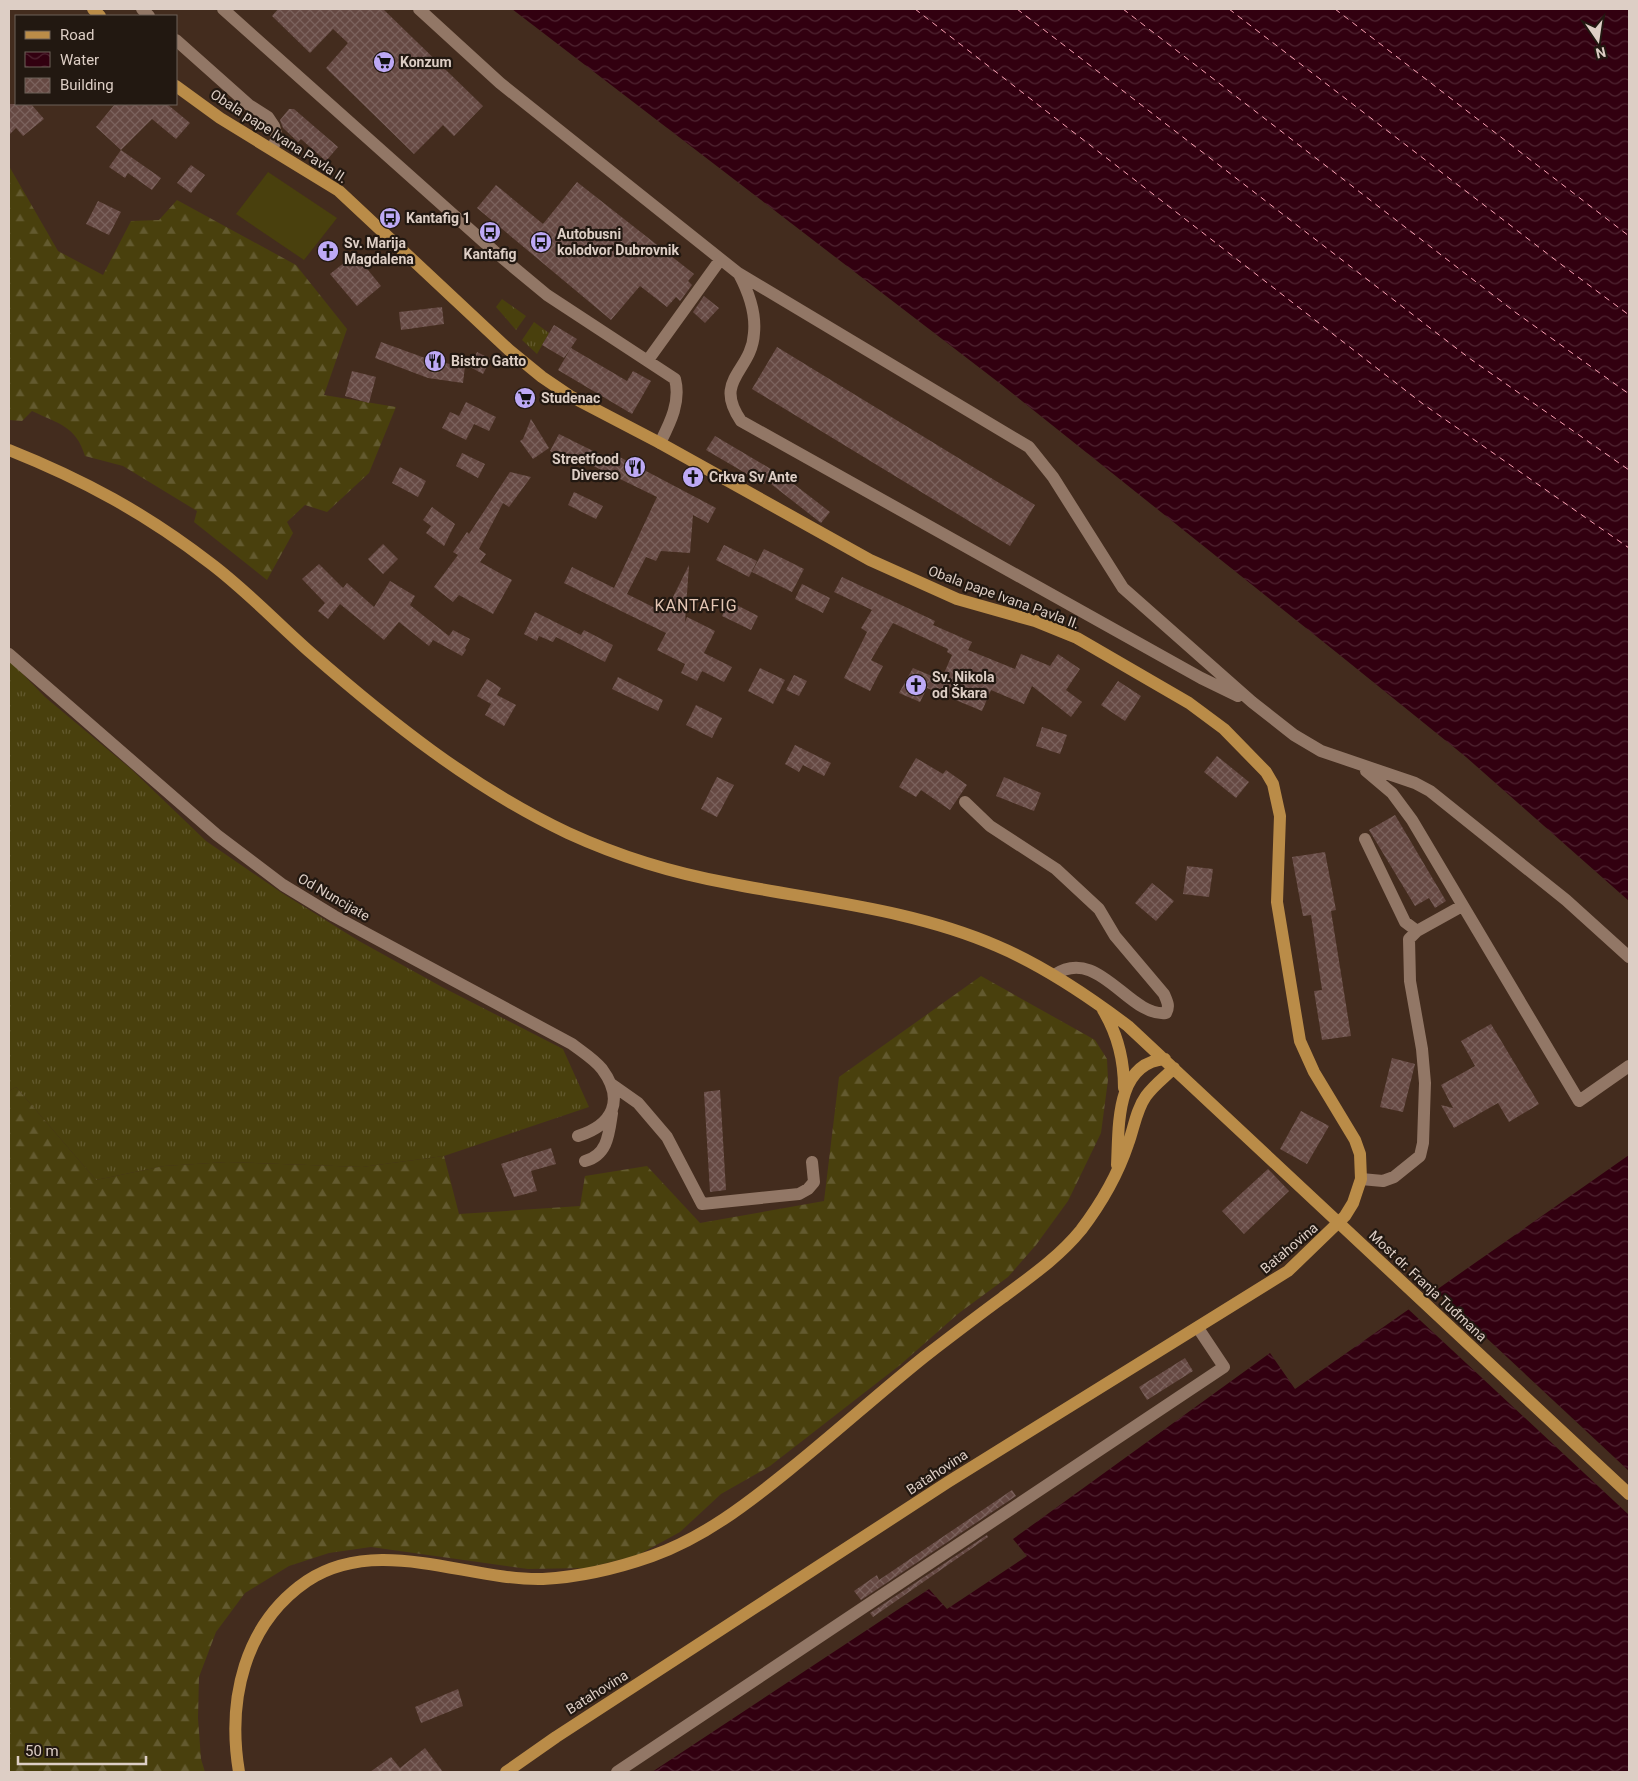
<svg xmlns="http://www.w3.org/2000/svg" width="1638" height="1781" font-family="Roboto,sans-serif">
	<defs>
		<pattern id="grass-tufts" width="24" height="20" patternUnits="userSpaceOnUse" patternTransform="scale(1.25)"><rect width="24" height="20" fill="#49400d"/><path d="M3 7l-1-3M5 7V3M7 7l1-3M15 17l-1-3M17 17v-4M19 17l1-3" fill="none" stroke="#635a2f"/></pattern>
		<pattern id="forest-firs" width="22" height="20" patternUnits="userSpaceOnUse" patternTransform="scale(1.25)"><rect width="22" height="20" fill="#49400d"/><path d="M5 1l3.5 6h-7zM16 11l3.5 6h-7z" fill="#635a2f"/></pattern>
		<pattern id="water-waves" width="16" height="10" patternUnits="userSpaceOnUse" patternTransform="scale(1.25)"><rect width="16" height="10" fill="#320010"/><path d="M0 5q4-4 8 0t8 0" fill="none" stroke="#4f2431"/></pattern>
		<pattern id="building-cross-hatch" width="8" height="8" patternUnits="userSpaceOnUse" patternTransform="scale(1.25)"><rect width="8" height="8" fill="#664943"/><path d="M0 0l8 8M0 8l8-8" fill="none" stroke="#7b625d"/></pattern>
	</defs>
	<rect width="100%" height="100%" fill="#432c1e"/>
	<path fill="url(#grass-tufts)" d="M502 299 526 316 516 330 496 307Z
		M534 322 549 333 537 354 522 340Z
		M9 660 45 697 131 769 206 841 282 893 359 941 442 987 563 1049 589 1107 444 1156 362 1167 227 1162 164 1166 96 1180 16 1087 9 1091Z"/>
	<path fill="url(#forest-firs)" d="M9 166 58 251 103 275 131 221 159 220 177 200 296 265 347 329 324 395 396 407 369 473 327 512 305 505 287 522 293 533 267 580 194 522 197 511 123 466 85 456C76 426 59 424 32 411L22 421 9 420Z
		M981 976 1095 1040 1107 1059 1108 1080 1101 1133 1068 1201 1036 1245 1008 1277 959 1313 900 1365 770 1466 721 1494 680 1532 638 1555 587 1568 528 1569 371 1547 329 1553 289 1566 245 1593 216 1632 199 1677 198 1718 201 1759 205 1772H9V1091L16 1087 96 1180 164 1166 227 1162 362 1167 444 1156 459 1214 580 1206 585 1176 647 1166 700 1223 824 1201 839 1077Z"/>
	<path fill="#49400d" d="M268 172 337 218 304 260 236 214Z"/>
	<path fill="url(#water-waves)" d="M512 9H1629V901L1466 757 1336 652 1002 385Z
		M1629 1155V1772H652L929 1589 947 1609 1027 1556 1013 1539 1270 1353 1295 1389Z"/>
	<path fill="#432c1e" d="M1434 1289 1629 1471V1515L1407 1308Z"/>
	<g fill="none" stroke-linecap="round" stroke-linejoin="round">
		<path stroke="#fca3b6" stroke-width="1" stroke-dasharray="6 5" stroke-linecap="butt" d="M915 9 1423 404 1629 548
			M1017 9 1469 358 1629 470
			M1123 9 1515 312 1629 394
			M1229 9 1562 265 1629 315
			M1335 9 1629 236"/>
	</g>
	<path fill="url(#building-cross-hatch)" d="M278 9H383L483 106 454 136 443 125 414 154 326 68 348 43 333 29 310 53 272 16Z
		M9 104H31L44 119 23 136 16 128 9 135Z
		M115 104H167L190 123 176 139 152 119 121 150 96 127Z
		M289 109H294L338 147 326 161 301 139 298 142 283 128 280 120Z
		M121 150 161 178 152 190 128 173 125 178 109 167Z
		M191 165 205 175 191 193 177 183Z
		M577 182 694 274 688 281 692 285 680 301 676 297 667 307 640 286 611 320 477 208 496 185 543 224Z
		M98 201 121 212 109 235 86 224Z
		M355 254 381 286 357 306 330 274Z
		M704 296 719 308 705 323 693 312Z
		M442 307 444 324 401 330 399 312Z
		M554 325 577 339 564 358 542 345Z
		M381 342 436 362 465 366 463 383 428 378 375 358Z
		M777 347 1035 505 1010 546 752 389Z
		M571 348 627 381 633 371 651 381 632 414 558 370Z
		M477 352 491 359 483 374 470 367Z
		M352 371 376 377 369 403 345 396Z
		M466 402 496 417 489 431 474 424 466 440 442 428 450 412 459 416Z
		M531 419 549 448 533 459 520 441 523 439Z
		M559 434 609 459 612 453 716 508 708 523 693 515 690 553 661 551 656 561 646 557 627 594 665 613 689 565 685 622 687 617 715 631 704 653 732 667 724 682 702 671 697 681 681 673 685 664 657 650 666 633 564 583 572 567 614 588 657 497 579 459 576 464 550 451Z
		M715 436 786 478 830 512 821 523 766 480 764 484 706 450Z
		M462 453 485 464 478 478 456 466Z
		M400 467 426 481 418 497 392 483Z
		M510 472 531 477 509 507 503 503 479 549 486 554 480 562 512 580 493 614 459 595 453 602 434 587 458 555 453 552 467 532 469 534Z
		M574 492 603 506 596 519 568 505Z
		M432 507 455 524 444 546 426 533 431 526 423 520Z
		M383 544 398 559 383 574 368 559Z
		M724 545 757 561 749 577 716 560Z
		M764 549 804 569 792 592 752 572Z
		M319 564 343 588 347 583 374 607 390 581 415 596 410 605 449 636 453 630 470 639 465 648 466 650 462 656 433 640 429 646 399 622 384 640 340 604 328 619 318 611 325 603 302 579Z
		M842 577 935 621 933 625 972 642 968 650 1015 669 1021 654 1050 666 1058 654 1080 669 1066 690 1082 702 1071 717 1032 686 1024 704 991 690 982 711 927 688 920 702 899 693 913 668 941 680 952 655 947 652 948 649 893 623 871 660 883 666 870 691 844 678 867 632 861 628 872 610 834 592Z
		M802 584 830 598 823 613 795 599Z
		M729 601 758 616 751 630 722 616Z
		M535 612 581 635 584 630 613 645 605 662 556 637 553 642 539 636 537 641 524 634Z
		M760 668 785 680 773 704 748 691Z
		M794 675 807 681 799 696 786 690Z
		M618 677 663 700 658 711 612 689Z
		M487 679 501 688 497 695 516 705 504 726 485 715 491 704 477 696Z
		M1118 681 1141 696 1125 721 1101 705Z
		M696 705 722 718 712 738 686 725Z
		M1042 727 1067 735 1060 754 1036 746Z
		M795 745 831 763 824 776 803 765 799 772 785 764Z
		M1217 756 1249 782 1236 798 1204 772Z
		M916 758 943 774 946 770 967 785 950 810 921 790 916 797 899 787Z
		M717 777 734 785 717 817 701 809Z
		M1004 777 1041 793 1034 811 996 796Z
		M1395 815 1446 901 1435 908 1429 898 1415 906 1369 830Z
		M1325 852 1336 910 1331 911 1351 1036 1322 1040 1314 991 1322 990 1311 915 1303 916 1292 857Z
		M1187 866 1213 869 1209 897 1183 894Z
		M1152 883 1174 901 1156 921 1135 903Z
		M1491 1024 1539 1104 1509 1122 1498 1103 1454 1128 1441 1105 1453 1108 1441 1085 1475 1066 1461 1041Z
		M1392 1058 1415 1064 1403 1112 1380 1107Z
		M720 1090 726 1190 710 1192 704 1092Z
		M1301 1111 1329 1126 1307 1164 1280 1149Z
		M551 1148 556 1164 531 1171 537 1191 514 1197 501 1164Z
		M1268 1169 1289 1191 1244 1234 1222 1211Z
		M1185 1358 1193 1371 1147 1400 1139 1387Z
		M1012 1490 1016 1496 861 1600 854 1591 877 1575 879 1580Z
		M987 1535 988 1537 873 1617 870 1613Z
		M458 1689 463 1706 421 1723 415 1707Z
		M425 1748 443 1772H370L391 1757 400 1768Z"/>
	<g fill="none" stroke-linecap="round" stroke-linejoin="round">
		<path stroke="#927766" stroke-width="12" d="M142 9 149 16
			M223 9 494 251 547 295 675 379C681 402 670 423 660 443
			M419 9 500 83 738 273 1029 447 1053 477 1123 588 1252 702 1294 735 1321 751 1415 783 1430 791 1566 900 1629 957
			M176 40 249 105 268 117 274 126 277 138 272 149
			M739 274C748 291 756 313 754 333 752 372 712 379 741 421L1201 678 1238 696
			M648 360 720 260
			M9 654 217 835 283 885 334 916 572 1044C581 1051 594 1059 602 1069 625 1100 613 1125 578 1136
			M1366 771 1392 793 1412 820 1579 1101 1629 1066
			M965 802 990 826 1056 869 1099 909 1115 936 1164 994C1167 1001 1170 1006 1166 1013 1128 1017 1099 945 1054 975
			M1365 839 1405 922 1417 931
			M611 1084 638 1103 667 1137 702 1204 799 1194 808 1189 814 1182 812 1162
			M585 1161C608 1155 609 1133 612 1113
			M1361 1179 1383 1181 1394 1177 1420 1156 1423 1143 1425 1083 1422 1049 1410 981 1409 939 1417 931 1462 906
			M617 1772 1224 1367 1198 1328"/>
		<path stroke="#ba8c48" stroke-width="12" d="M93 9 100 16
			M176 86 220 118 339 191 509 350 542 377 570 396 660 443 870 560 957 599 1035 621 1077 638 1189 703 1224 729 1266 772 1273 784 1280 816 1277 902 1300 1041 1314 1072 1355 1140 1360 1154 1361 1179 1353 1203 1345 1216 1288 1271 948 1482 556 1737 506 1772
			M9 450C84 480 145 513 210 563 246 590 277 623 311 653 390 722 473 788 568 833 618 856 673 873 728 883 818 901 912 909 997 946 1044 966 1087 995 1128 1026L1629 1494
			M1103 1010C1117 1033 1124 1061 1124 1088
			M1117 1165C1119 1127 1115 1063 1165 1059
			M239 1772C227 1700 244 1624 307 1581 378 1534 467 1581 543 1579 579 1577 618 1568 652 1556 703 1538 747 1504 789 1470 835 1433 878 1394 924 1357 950 1337 976 1317 1002 1298 1030 1277 1059 1257 1081 1230 1100 1205 1118 1174 1128 1144 1134 1128 1136 1110 1146 1096 1154 1085 1165 1077 1174 1068"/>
	</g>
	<defs>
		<g id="supermarket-disc" transform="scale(1.125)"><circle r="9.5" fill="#bda9f5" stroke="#221811"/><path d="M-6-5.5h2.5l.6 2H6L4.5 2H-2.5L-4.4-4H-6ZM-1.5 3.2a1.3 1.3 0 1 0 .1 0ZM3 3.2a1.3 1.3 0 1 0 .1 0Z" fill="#111"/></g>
		<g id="bus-disc" transform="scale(1.125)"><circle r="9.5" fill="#bda9f5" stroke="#221811"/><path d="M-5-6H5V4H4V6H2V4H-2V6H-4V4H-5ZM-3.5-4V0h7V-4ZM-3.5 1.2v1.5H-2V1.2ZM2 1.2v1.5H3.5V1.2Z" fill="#111"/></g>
		<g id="church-disc" transform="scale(1.125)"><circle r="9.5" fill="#bda9f5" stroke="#221811"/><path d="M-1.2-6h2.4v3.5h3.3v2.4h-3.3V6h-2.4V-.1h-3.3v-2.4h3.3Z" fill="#111"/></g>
		<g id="restaurant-disc" transform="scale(1.125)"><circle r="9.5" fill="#bda9f5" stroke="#221811"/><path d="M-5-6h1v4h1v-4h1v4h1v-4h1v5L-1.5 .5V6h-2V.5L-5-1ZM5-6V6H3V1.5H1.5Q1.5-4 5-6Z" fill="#111"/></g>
	</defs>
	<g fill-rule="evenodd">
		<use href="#supermarket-disc" x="384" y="62"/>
		<use href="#bus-disc" x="390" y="218"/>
		<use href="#bus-disc" x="490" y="232"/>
		<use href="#bus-disc" x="541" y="242"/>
		<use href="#church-disc" x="328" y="251"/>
		<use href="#restaurant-disc" x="435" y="361"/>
		<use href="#supermarket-disc" x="525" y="398"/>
		<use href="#restaurant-disc" x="635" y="467"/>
		<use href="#church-disc" x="693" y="477"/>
		<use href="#church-disc" x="916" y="685"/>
	</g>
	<g text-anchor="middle" stroke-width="4.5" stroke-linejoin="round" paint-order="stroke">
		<g font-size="14" font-weight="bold" fill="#ddcec5" stroke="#221811" text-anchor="start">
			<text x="400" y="67">Konzum</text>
			<text x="406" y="223">Kantafig 1</text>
			<text x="557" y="239">Autobusni<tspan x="557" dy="16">kolodvor Dubrovnik</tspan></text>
			<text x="344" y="248">Sv. Marija<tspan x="344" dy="16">Magdalena</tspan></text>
			<text x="490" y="259" text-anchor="middle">Kantafig</text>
			<text x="451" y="366">Bistro Gatto</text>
			<text x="541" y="403">Studenac</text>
			<text x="619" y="464" text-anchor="end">Streetfood<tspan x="619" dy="16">Diverso</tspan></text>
			<text x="709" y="482">Crkva Sv Ante</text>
			<text x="932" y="682">Sv. Nikola<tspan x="932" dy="16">od Škara</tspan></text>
		</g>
		<g font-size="14" fill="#ddcec5" stroke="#221811">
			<text transform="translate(279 136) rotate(33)" y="5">Obala pape Ivana Pavla II.</text>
			<text transform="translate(1004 597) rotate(20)" y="5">Obala pape Ivana Pavla II.</text>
			<text transform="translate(334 897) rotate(30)" y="5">Od Nuncijate</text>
			<text transform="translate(1289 1248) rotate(-40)" y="5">Batahovina</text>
			<text transform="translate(1428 1286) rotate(43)" y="5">Most dr. Franja Tuđmana</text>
			<text transform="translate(937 1472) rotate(-33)" y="5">Batahovina</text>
			<text transform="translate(597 1692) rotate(-32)" y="5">Batahovina</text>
		</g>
		<g font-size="16" letter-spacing="1" fill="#e4c6b4" stroke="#221811">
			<text x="696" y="611">KANTAFIG</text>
		</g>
	</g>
	<rect width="1638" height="1781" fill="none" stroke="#ddcec5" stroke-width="20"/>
	<rect x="15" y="15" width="162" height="90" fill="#221811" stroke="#6d6159"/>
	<rect x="25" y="31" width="25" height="8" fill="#ba8c48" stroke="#6d6159"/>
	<text x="60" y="40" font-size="15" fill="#ddcec5">Road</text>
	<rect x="25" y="52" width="25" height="15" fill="url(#water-waves)" stroke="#6d6159"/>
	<text x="60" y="65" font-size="15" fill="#ddcec5">Water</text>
	<rect x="25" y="78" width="25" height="15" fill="url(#building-cross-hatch)" stroke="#6d6159"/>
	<text x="60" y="90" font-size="15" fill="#ddcec5">Building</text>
	<g transform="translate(1598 40) rotate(167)" stroke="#221811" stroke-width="4" paint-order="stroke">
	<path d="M0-4L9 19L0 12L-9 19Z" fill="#ddcec5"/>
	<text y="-8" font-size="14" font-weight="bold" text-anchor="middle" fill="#ddcec5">N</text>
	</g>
	<path d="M18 1756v8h128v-8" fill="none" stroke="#ddcec5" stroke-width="2.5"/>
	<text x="25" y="1756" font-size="15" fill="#ddcec5" stroke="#221811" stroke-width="4" paint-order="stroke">50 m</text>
</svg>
